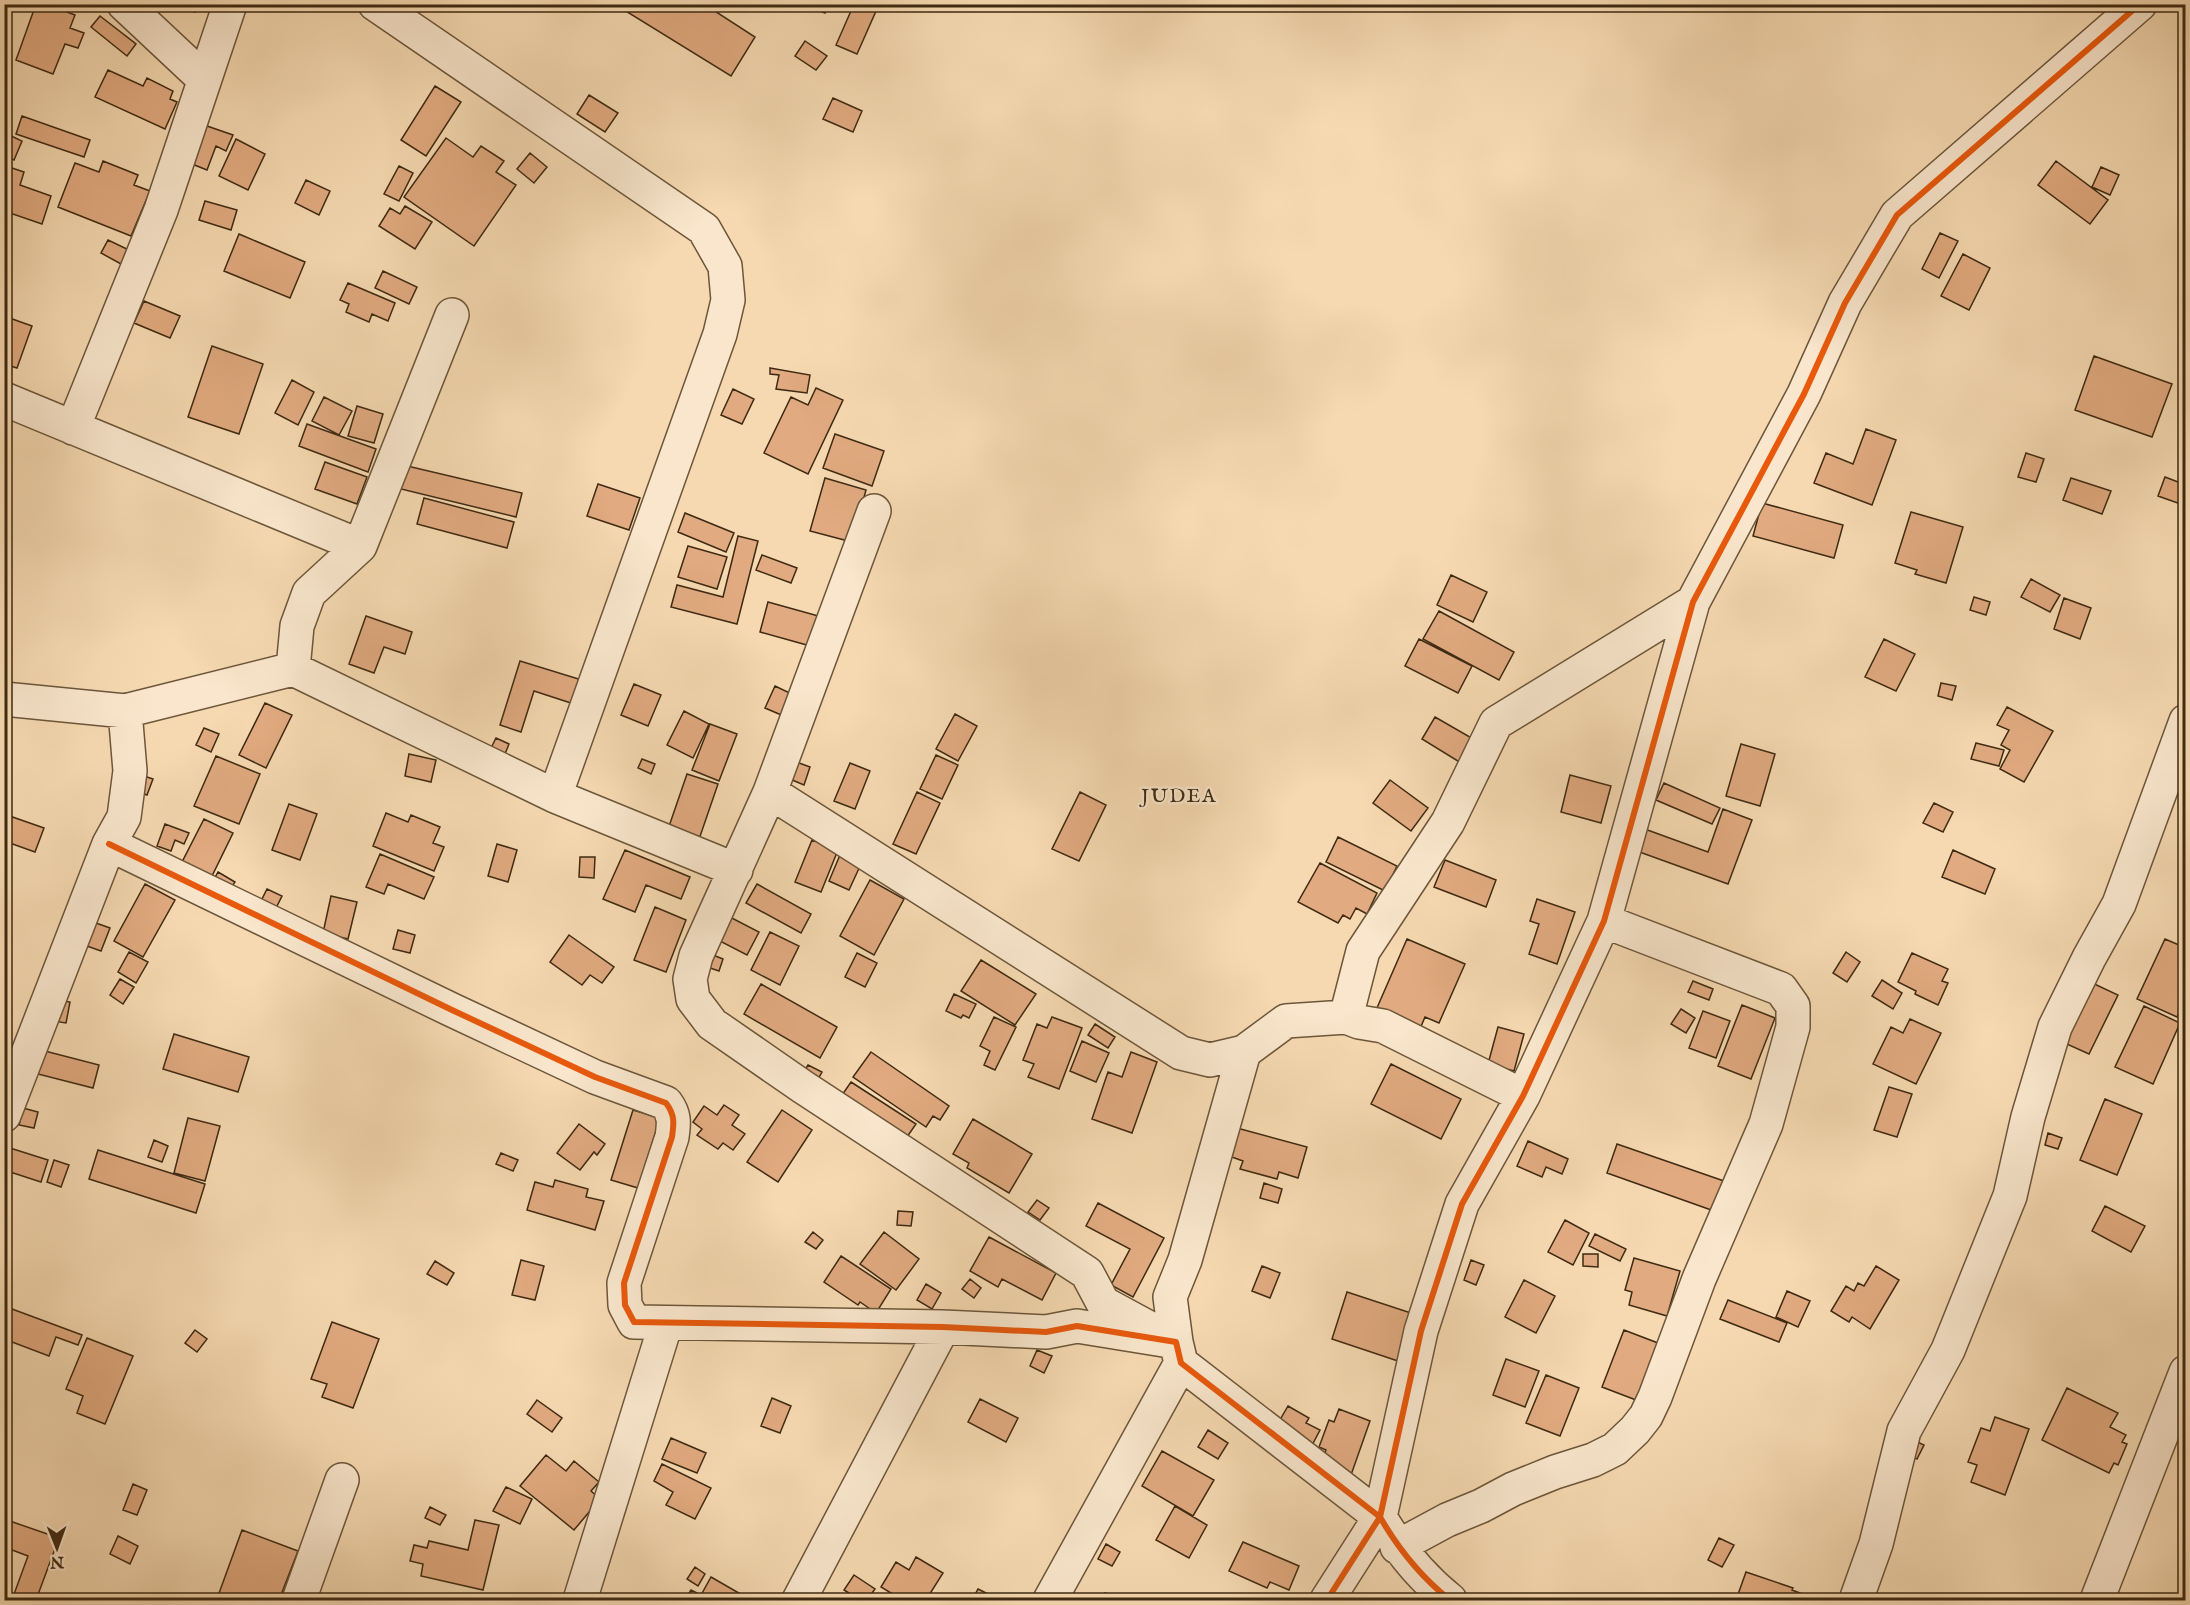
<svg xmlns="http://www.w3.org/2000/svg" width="2190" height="1605" font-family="'IM FELL English',serif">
	<rect width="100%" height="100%" fill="#f6d9b1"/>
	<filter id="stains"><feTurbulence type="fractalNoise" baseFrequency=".00333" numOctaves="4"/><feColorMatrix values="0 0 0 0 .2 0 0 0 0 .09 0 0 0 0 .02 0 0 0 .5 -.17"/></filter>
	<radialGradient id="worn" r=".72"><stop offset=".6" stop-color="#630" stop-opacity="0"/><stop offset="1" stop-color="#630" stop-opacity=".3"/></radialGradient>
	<path fill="#e1aa80" stroke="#3e2a12" stroke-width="1.5" d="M36 4H46L75 15 70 28 84 33 78 48 65 44 53 74 16 60Z
		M168 4H197L195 12Z
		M627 4H704L755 37 731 76 624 10Z
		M810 4H828L825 13 809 7Z
		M854 4H862L876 11 857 54 836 45Z
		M100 16 136 44 127 56 91 27Z
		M805 41 827 56 816 70 795 56Z
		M108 70 143 86 147 78 173 91 170 99 177 102 165 129 95 97Z
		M435 86 461 102 426 156 401 140Z
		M589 95 618 113 605 132 577 114Z
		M833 98 862 111 853 132 823 119Z
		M22 116 90 140 84 157 16 134Z
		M207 126 233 135 226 151 216 146 207 170 192 164Z
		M7 134 22 141 14 160 4 156V140Z
		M446 138 473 157 481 146 504 161 496 172 516 185 474 246 404 197Z
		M236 139 265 154 248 190 219 176Z
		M530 153 547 167 534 183 517 169Z
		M103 161 138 175 134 185 150 191 131 236 58 207 75 163 99 172Z
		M2056 161 2108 200 2090 224 2038 185Z
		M6 166 24 172 20 185 51 196 42 224 4 211V171Z
		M399 166 413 173 399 201 384 194Z
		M2101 167 2119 175 2110 195 2092 187Z
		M306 180 330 191 319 215 295 203Z
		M205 201 237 210 231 230 199 220Z
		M405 206 432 222 415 249 379 226 390 208 400 214Z
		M1940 233 1958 241 1939 278 1922 269Z
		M239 234 305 262 290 298 224 271Z
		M108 240 129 250 121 264 101 253Z
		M1963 254 1990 268 1969 310 1941 296Z
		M383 271 417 287 409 304 375 288Z
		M348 283 395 303 388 321 372 314 369 322 346 312 349 304 340 300Z
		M144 301 180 316 170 338 134 323Z
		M4 316 32 326 17 368 4 364Z
		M212 346 263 364 239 434 188 417Z
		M2094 356 2172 384 2152 437 2075 410Z
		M770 368 810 375 807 393 776 389 779 375 770 374Z
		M292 380 314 392 298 425 275 413Z
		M816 388 843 400 808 474 764 453 791 397 808 405Z
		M733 389 754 399 742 424 721 415Z
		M324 397 352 411 339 435 312 421Z
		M357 406 383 414 374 443 348 436Z
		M307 424 376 449 368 472 299 446Z
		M1866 429 1896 440 1872 505 1814 483 1826 453 1853 464Z
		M835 434 884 451 872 486 823 468Z
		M2026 453 2044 459 2036 482 2018 477Z
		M325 462 367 477 357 504 315 489Z
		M403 465 522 493 516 517 397 488Z
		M2165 477 2186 485V506L2158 496Z
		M825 478 866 490 852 542 810 531Z
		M2071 478 2111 491 2102 514 2063 500Z
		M598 484 640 498 629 530 587 516Z
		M424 498 514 522 507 548 417 524Z
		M1762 503 1843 525 1834 558 1753 536Z
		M1911 512 1963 527 1946 583 1915 574 1917 570 1895 563Z
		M685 513 734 533 726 552 678 532Z
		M738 536 758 541 737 624 671 607 677 585 723 597Z
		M688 546 727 557 717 589 678 577Z
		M762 555 797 568 791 583 756 570Z
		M1451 575 1487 592 1473 622 1437 605Z
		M2031 579 2060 595 2050 612 2021 597Z
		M1974 597 1990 602 1986 615 1970 610Z
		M2064 598 2091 608 2080 639 2054 629Z
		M768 602 822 617 814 647 760 632Z
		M1439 611 1514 652 1499 680 1423 639Z
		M366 616 412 632 405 654 384 647 374 673 349 664Z
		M1419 639 1472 666 1458 693 1405 666Z
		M1884 639 1915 654 1896 691 1865 677Z
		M520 661 585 681 577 705 534 691 521 732 500 725Z
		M1941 683 1956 686 1952 700 1938 696Z
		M634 684 661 695 648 726 621 715Z
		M775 686 796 696 786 717 765 708Z
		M265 703 292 715 266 768 239 755Z
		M2007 707 2053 731 2024 782 2000 769 2010 750 2001 745 2009 730 1997 725Z
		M684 711 709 724 693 758 667 745Z
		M955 714 977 726 958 761 936 749Z
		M1435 717 1475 740 1461 763 1422 739Z
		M710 724 737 734 719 781 692 770Z
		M204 728 219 734 211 752 196 745Z
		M496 738 509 744 505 754 491 748Z
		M1976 743 2004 750 1999 766 1971 759Z
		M1741 744 1775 754 1760 806 1726 796Z
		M409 754 436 760 431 782 405 776Z
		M936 755 958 765 942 799 920 789Z
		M216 756 260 774 239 824 194 806Z
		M642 759 655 764 651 774 638 768Z
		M791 760 810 767 804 785 785 777Z
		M850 763 870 771 855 809 834 801Z
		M138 774 153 779 147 795 133 790Z
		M687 774 718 784 696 848 665 838Z
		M1570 775 1611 786 1601 823 1561 812Z
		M1390 780 1428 808 1411 831 1373 803Z
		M1664 783 1720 808 1712 824 1656 800Z
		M917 792 940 803 916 854 893 844Z
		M1080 792 1106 805 1079 861 1052 849Z
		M1934 803 1953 812 1943 832 1923 823Z
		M289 804 317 814 300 860 272 850Z
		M1723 809 1752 820 1728 884 1634 850 1642 828 1708 852Z
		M386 813 408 822 411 815 440 827 433 843 444 847 434 871 373 846Z
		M4 814 44 828 35 852 4 841Z
		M204 819 233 833 211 878 181 864Z
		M165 824 189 833 184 844 175 840 171 851 157 846Z
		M1338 837 1397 866 1385 891 1326 862Z
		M812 840 838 850 821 892 795 882Z
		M497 844 517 850 508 882 488 876Z
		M625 850 690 877 681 899 646 885 635 912 603 899Z
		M1953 850 1995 869 1985 894 1942 877Z
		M380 854 434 877 424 899 388 884 384 894 366 887Z
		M840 855 861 864 849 890 829 881Z
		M580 857H595L594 878 579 877Z
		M1445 860 1496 880 1486 907 1434 887Z
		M1320 863 1377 893 1367 914 1356 908 1350 919 1343 915 1338 923 1298 902Z
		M218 872 235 882 228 892 212 883Z
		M870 880 904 899 874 955 840 936Z
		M145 884 175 900 143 957 114 941Z
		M757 884 811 914 801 933 746 903Z
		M267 889 282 896 275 910 260 903Z
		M331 896 357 902 348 939 323 933Z
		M1537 899 1575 912 1557 964 1529 954 1539 924 1530 921Z
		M655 907 686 920 666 972 634 960Z
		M726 915 759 932 747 955 714 938Z
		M96 923 110 928 101 951 87 946Z
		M398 930 415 935 410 953 393 949Z
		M770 932 799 946 780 985 751 970Z
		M569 935 614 967 602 983 590 975 582 985 550 962Z
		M1407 939 1465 964 1439 1023 1425 1017 1417 1036 1373 1017Z
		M2165 939 2186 948V998L2177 1017 2137 999Z
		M129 952 148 962 136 983 118 972Z
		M1846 952 1860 962 1847 982 1833 973Z
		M857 953 877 963 865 987 845 977Z
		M1912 953 1948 969 1942 981 1948 983 1938 1005 1915 994 1916 991 1898 982Z
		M713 955 723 959 719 971 710 968Z
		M981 960 1036 994 1015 1025 961 991Z
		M120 979 134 987 123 1004 110 995Z
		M1882 980 1902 993 1893 1009 1872 996Z
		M1693 981 1713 989 1709 1000 1688 992Z
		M2088 981 2118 995 2089 1054 2060 1041Z
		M761 984 837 1027 820 1058 744 1014Z
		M954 994 976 1004 969 1018 963 1015 961 1018 946 1011Z
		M58 1000 70 1002 66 1023 53 1021Z
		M1742 1005 1775 1018 1751 1079 1718 1066Z
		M2144 1006 2180 1023 2153 1084 2115 1067Z
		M1681 1009 1695 1018 1686 1033 1671 1024Z
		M1703 1011 1730 1021 1716 1058 1689 1048Z
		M994 1017 1016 1027 995 1070 984 1065 990 1051 980 1046Z
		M1052 1017 1082 1028 1059 1089 1028 1077 1034 1064 1023 1060 1037 1024 1047 1028Z
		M1910 1019 1941 1033 1916 1084 1873 1064 1891 1027 1903 1033Z
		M1095 1024 1115 1037 1108 1048 1088 1035Z
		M1498 1027 1524 1034 1514 1071 1488 1064Z
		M174 1034 249 1057 238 1092 163 1069Z
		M1082 1041 1109 1053 1096 1082 1070 1071Z
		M41 1050 99 1065 93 1088 34 1073Z
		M871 1052 949 1106 940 1120 933 1116 926 1127 853 1077Z
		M1131 1052 1157 1062 1132 1133 1092 1119 1108 1072 1122 1077Z
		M1391 1064 1461 1099 1441 1139 1371 1104Z
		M808 1065 822 1072 814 1086 800 1078Z
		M851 1082 916 1124 907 1137 842 1095Z
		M1889 1087 1912 1094 1897 1137 1874 1130Z
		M2105 1099 2142 1114 2117 1175 2080 1160Z
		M724 1105 739 1115 732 1125 745 1134 733 1150 723 1143 718 1149 697 1135 702 1129 693 1122 704 1106 717 1115Z
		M23 1108 38 1112 34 1128 19 1125Z
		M633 1110 660 1118 638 1188 611 1180Z
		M782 1110 812 1130 778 1182 747 1162Z
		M188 1118 220 1126 205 1181 174 1173Z
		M973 1119 1032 1154 1009 1193 967 1168 969 1163 953 1154Z
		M579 1124 605 1144 597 1155 594 1152 580 1170 557 1153Z
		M1237 1128 1307 1147 1298 1178 1279 1172 1277 1179 1240 1169 1243 1161 1229 1156Z
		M2048 1133 2062 1138 2058 1149 2045 1145Z
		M154 1140 168 1146 162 1162 148 1157Z
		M1528 1141 1568 1159 1562 1174 1546 1167 1542 1177 1517 1166Z
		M1617 1144 1724 1181 1714 1211 1607 1173Z
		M10 1148 48 1160 41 1182 4 1170Z
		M98 1150 205 1184 196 1213 89 1179Z
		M501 1153 518 1160 513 1171 496 1164Z
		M54 1160 69 1165 61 1187 47 1182Z
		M555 1180 588 1189 586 1197 604 1201 595 1230 527 1210 535 1182 553 1187Z
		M1264 1183 1282 1189 1278 1203 1260 1198Z
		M1037 1200 1049 1208 1040 1220 1028 1212Z
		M1098 1203 1164 1238 1133 1297 1111 1285 1130 1249 1086 1226Z
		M2105 1206 2145 1226 2131 1252 2092 1231Z
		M898 1211 913 1212 911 1226 897 1225Z
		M1565 1220 1589 1233 1573 1265 1548 1252Z
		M813 1232 823 1240 816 1249 805 1242Z
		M884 1232 919 1259 896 1290 860 1264Z
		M1595 1234 1626 1249 1620 1261 1589 1246Z
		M989 1237 1056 1273 1042 1300 1002 1279 998 1287 970 1271Z
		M1583 1254H1598V1267L1583 1266Z
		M841 1256 891 1289 876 1313 860 1302 858 1305 824 1282Z
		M1634 1258 1680 1271 1667 1316 1629 1305 1632 1292 1625 1290Z
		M521 1260 544 1266 535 1300 512 1295Z
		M1471 1260 1484 1265 1476 1285 1464 1280Z
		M435 1261 454 1273 447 1285 427 1274Z
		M1262 1266 1280 1273 1270 1298 1252 1291Z
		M1876 1266 1899 1280 1870 1329 1852 1317 1849 1322 1831 1311 1846 1286 1854 1291 1858 1283 1864 1286Z
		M970 1279 981 1288 974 1298 962 1289Z
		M1524 1280 1555 1296 1536 1333 1505 1317Z
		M926 1284 941 1293 932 1309 917 1300Z
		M1787 1291 1810 1301 1798 1327 1776 1317Z
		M1347 1292 1417 1315 1401 1362 1332 1339Z
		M1728 1300 1787 1323 1779 1342 1720 1319Z
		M4 1306 82 1335 78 1345 56 1337 49 1356 4 1339Z
		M332 1322 379 1339 353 1408 322 1397 327 1384 311 1379Z
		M195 1330 207 1339 197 1352 185 1343Z
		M1624 1330 1658 1343 1636 1400 1602 1387Z
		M87 1338 133 1356 105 1424 77 1413 83 1396 66 1389Z
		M1037 1350 1052 1356 1044 1373 1030 1366Z
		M1506 1359 1539 1371 1525 1407 1493 1395Z
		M1546 1375 1579 1388 1560 1436 1526 1423Z
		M2067 1388 2118 1413 2110 1427 2126 1435 2122 1442 2127 1444 2118 1465 2114 1463 2109 1473 2042 1440Z
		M772 1398 791 1406 780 1433 761 1426Z
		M980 1399 1018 1418 1006 1442 968 1422Z
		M537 1400 562 1418 552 1432 527 1414Z
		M1288 1406 1309 1418 1306 1423 1320 1430 1309 1451 1273 1432Z
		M1339 1409 1370 1421 1351 1475 1321 1464 1326 1450 1319 1447 1329 1420 1334 1422Z
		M1995 1417 2029 1429 2005 1495 1971 1482 1977 1465 1968 1462 1981 1428 1990 1431Z
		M1208 1430 1228 1443 1218 1459 1198 1447Z
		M671 1438 706 1453 697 1473 662 1459Z
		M1909 1438 1924 1445 1917 1459 1902 1452Z
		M1162 1451 1214 1480 1193 1516 1142 1486Z
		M546 1455 566 1471 574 1461 599 1482 591 1491 600 1499 574 1530 520 1486Z
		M662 1464 711 1488 695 1519 666 1505 673 1492 654 1481Z
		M133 1484 147 1490 137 1515 123 1510Z
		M506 1487 532 1499 520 1524 493 1511Z
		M1175 1506 1207 1525 1189 1558 1156 1540Z
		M430 1507 446 1515 440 1525 425 1518Z
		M4 1519 59 1538 36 1600H21L13 1597 28 1556 4 1547Z
		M475 1520 499 1525 483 1590 421 1576 423 1564 410 1561 414 1545 427 1548 429 1541 468 1550Z
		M242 1530 298 1551 279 1600H231L218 1596Z
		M118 1536 138 1546 130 1564 110 1554Z
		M1719 1538 1734 1545 1722 1567 1708 1560Z
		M1243 1542 1299 1566 1289 1590 1270 1582 1267 1588 1229 1571Z
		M1106 1544 1120 1552 1112 1566 1098 1559Z
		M916 1557 943 1573 926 1600H894L896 1596 881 1587 896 1562 909 1570Z
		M695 1567 705 1574 698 1586 687 1579Z
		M1746 1572 1793 1588 1792 1590 1813 1598 1812 1600H1736Z
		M854 1575 875 1589 867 1600H860L844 1590Z
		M711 1577 751 1600H685L691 1590 701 1595Z
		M978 1589 1000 1600H972Z
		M1105 1593 1122 1600H1101Z"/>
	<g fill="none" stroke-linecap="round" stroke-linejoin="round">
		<g stroke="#6c563a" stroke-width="36">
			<path id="minor" d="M124 4 204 79
				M375 4 704 229 725 266 728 300 720 334 555 796
				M4 399 360 546
				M73 428 161 210 230 4
				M874 511 770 792 696 956 690 979 693 999 712 1024 803 1087 1087 1273 1103 1303 1151 1329
				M293 669 297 626 309 593 360 546 452 315
				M4 699 125 711 293 669 555 796 736 870
				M770 792 1181 1053 1210 1060 1244 1052 1286 1021 1346 1017 1359 1022 1383 1026 1523 1096
				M109 844 452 1010 595 1077 666 1103C675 1115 674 1123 672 1137L624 1283 625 1305 634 1322 943 1327 1046 1332 1077 1326 1176 1342 1181 1363 1380 1517C1399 1550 1421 1577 1450 1600
				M1346 1017 1363 951 1448 822 1496 723 1693 602
				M4 1115 109 844 124 817 130 771 125 711
				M1176 1342 1170 1297 1185 1260 1244 1052
				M1397 1547 1447 1520 1481 1506 1513 1489 1555 1472 1593 1460 1615 1449 1635 1430 1646 1416 1655 1397 1699 1279 1766 1124 1793 1027V1006L1781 989 1604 921
				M299 1600 342 1480
				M580 1600 666 1323
				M799 1600 943 1327
				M1050 1600 1181 1363
				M1327 1600 1380 1517 1421 1331 1462 1204 1523 1096 1604 921 1693 602 1804 394 1845 303 1897 215 2140 4
				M1856 1600 1876 1544 1904 1431 1948 1350 2010 1196 2028 1117 2055 1027 2089 958 2119 904 2186 721
				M2097 1600 2186 1372"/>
		</g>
		<use href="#minor" stroke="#f9e6cc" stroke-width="33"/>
		<g stroke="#f9e6cc" stroke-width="10">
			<path id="cycleway" d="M109 844 452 1010 595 1077 666 1103C675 1115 674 1123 672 1137L624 1283 625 1305 634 1322 943 1327 1046 1332 1077 1326 1176 1342 1181 1363 1380 1517C1399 1550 1421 1577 1450 1600
				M1327 1600 1380 1517 1421 1331 1462 1204 1523 1096 1604 921 1693 602 1804 394 1845 303 1897 215 2140 4"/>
		</g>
		<use href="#cycleway" stroke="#e8590c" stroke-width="6"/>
	</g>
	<g text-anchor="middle" stroke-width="5" stroke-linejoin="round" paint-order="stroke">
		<g font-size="20" letter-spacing="1.5" fill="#3e2a12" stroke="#f9e6cc">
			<text x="1179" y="802">JUDEA</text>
		</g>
	</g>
	<rect width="2190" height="1605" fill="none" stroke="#f6d9b1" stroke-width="24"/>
	<rect x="6" y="6" width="2178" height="1593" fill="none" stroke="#3e2a12" stroke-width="3"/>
	<rect x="12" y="12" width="2166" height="1581" fill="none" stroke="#3e2a12" stroke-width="1.5"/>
	<g transform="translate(57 1548) rotate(179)" stroke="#f9e6cc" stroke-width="4.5" paint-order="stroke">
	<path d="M0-4.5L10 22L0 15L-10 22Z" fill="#3e2a12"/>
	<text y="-9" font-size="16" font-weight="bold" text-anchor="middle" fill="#3e2a12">N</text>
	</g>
	<rect width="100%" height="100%" filter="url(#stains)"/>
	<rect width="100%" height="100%" fill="url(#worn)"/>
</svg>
